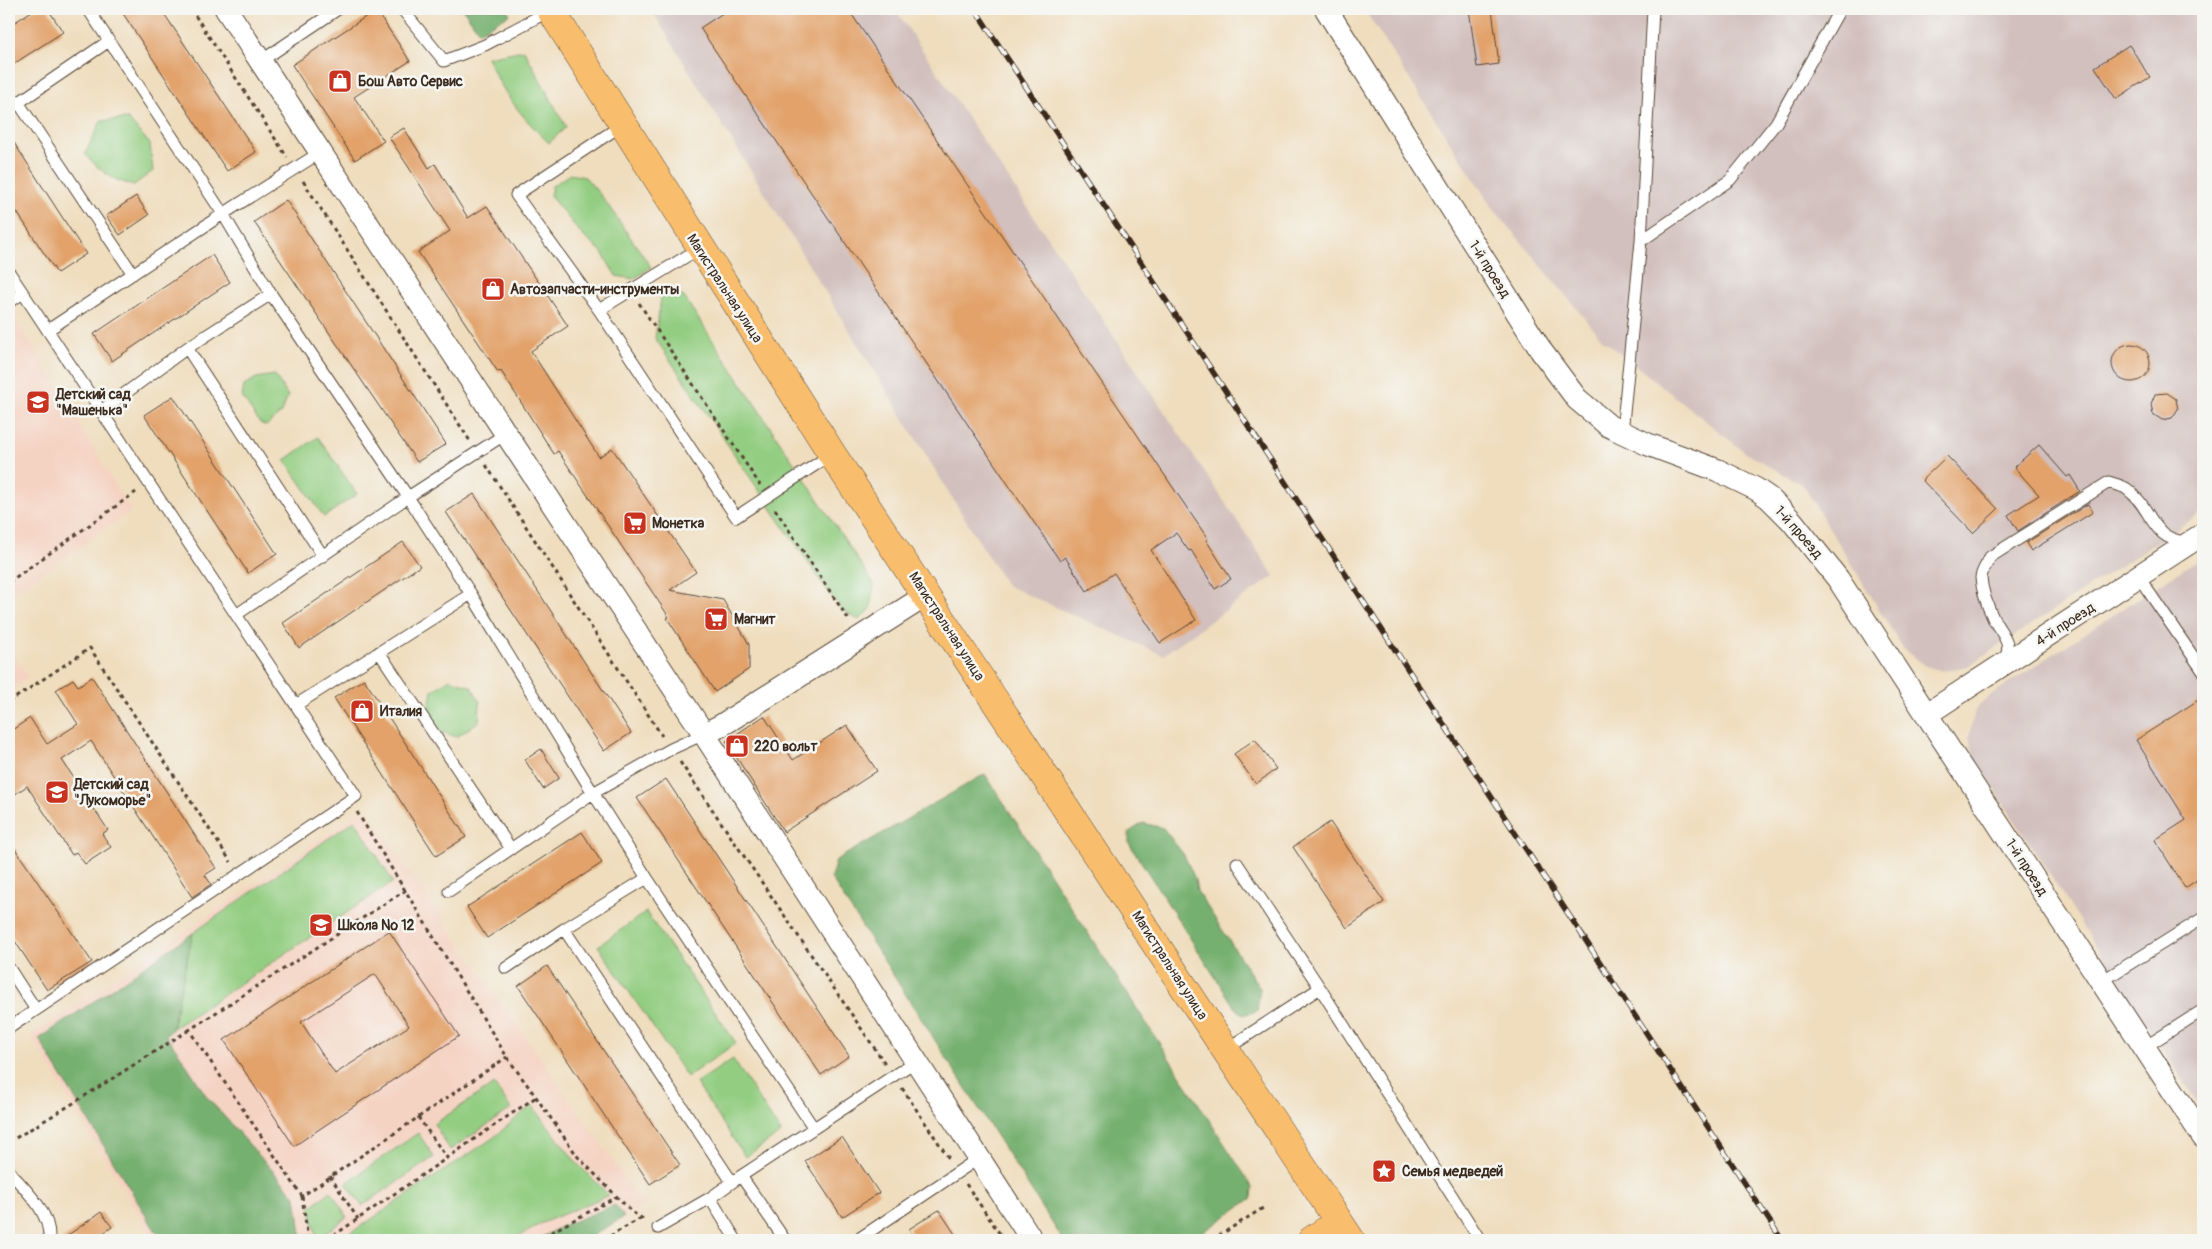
<svg xmlns="http://www.w3.org/2000/svg" width="2212" height="1249" font-family="Pangolin,sans-serif">
	<rect width="100%" height="100%" fill="#f6f6f2"/>
	<filter id="ink" filterUnits="userSpaceOnUse"><feTurbulence type="fractalNoise" baseFrequency=".02" numOctaves="2"/><feDisplacementMap in="SourceGraphic" scale="10" xChannelSelector="R" yChannelSelector="G"/><feConvolveMatrix kernelMatrix="1 2 1 2 8 2 1 2 1" color-interpolation-filters="sRGB"/></filter>
	<filter id="wash" filterUnits="userSpaceOnUse"><feTurbulence type="fractalNoise" baseFrequency=".0096" numOctaves="4" result="noise"/><feDisplacementMap in="SourceGraphic" scale="20" xChannelSelector="R" yChannelSelector="G"/><feGaussianBlur stdDeviation="1.12" result="paint"/><feColorMatrix in="noise" values="0 0 0 0 0 0 0 0 0 0 0 0 0 0 0 0 0 1.4 0 .05"/><feComposite in="paint" operator="in"/></filter>
	<g filter="url(#wash)">
		<rect width="100%" height="100%" fill="#efddbd"/>
		<path fill="#f5d3c2" d="M14 315 131 511 9 596V318Z
			M9 649 28 677 9 690Z
			M365 809 644 1205 586 1240H154L31 1036Z"/>
		<path fill="#d1c0bd" d="M651 9H895L1274 576 1163 655 1006 585Z
			M1364 9H2203V512L1968 666 1943 671 1926 666 1904 650 1803 485 1746 453 1602 339 1492 207Z
			M2203 556V1111L1974 758 1969 737 1975 710 1991 695Z"/>
		<path fill="#93cd81" stroke="#677c50" d="M524 50 566 127 549 143C520 115 503 94 487 57Z
			M128 119 150 144 153 171 134 185C112 181 99 170 85 154L101 121Z
			M570 174 585 177 603 198 651 267 634 279 616 276 601 251 584 237 550 196 552 186Z
			M670 290 684 297 874 584 870 610 859 620 843 611 829 593 655 338 661 298Z
			M275 375 288 396 282 412 266 426 260 423 242 397 244 386 256 378Z
			M318 437 357 494 324 517 285 460Z
			M450 679 472 687 480 702 479 721 457 737 441 732 428 711 432 691Z
			M355 820 393 882 172 1029 193 933Z
			M646 912 736 1043 687 1077 598 946Z
			M733 1059 781 1133 745 1157 696 1083Z
			M494 1084 511 1109 450 1150 434 1124Z
			M532 1105 576 1162 609 1195 540 1224 513 1240H340L493 1138Z
			M418 1133 434 1157 362 1206 346 1183Z
			M331 1191 347 1217 317 1240 310 1207Z"/>
		<path fill="#76b06f" stroke="#586d46" d="M463 9H507L510 14 479 32Z
			M985 774 1253 1188 1252 1198 1192 1240H1063L831 878 836 860Z
			M1143 823 1163 828 1184 855 1195 879 1197 891 1260 988 1257 1011 1243 1015 1235 1008 1129 843V832Z
			M193 933 172 1029 166 1036 179 1053 207 1097 296 1197 302 1240H161L39 1039Z
			M615 1205 624 1217 585 1240H537L562 1226Z"/>
		<g id="blocks">
			<path fill="#e2a26a" fill-rule="evenodd" d="M35 9H48L63 32 9 67V26Z
				M120 9H161L256 152 227 171Z
				M729 9H848L1208 539 1206 540 1231 579 1215 589 1191 550 1189 551 1176 533 1151 550 1196 620 1160 643 1114 573 1087 591 1065 557 1060 561 700 28Z
				M1469 9H1492L1499 64 1477 67Z
				M376 10 410 61 354 97 384 141 355 160 292 65Z
				M2129 45 2150 77 2116 99 2095 67Z
				M404 128 429 168 435 164 468 218 487 206 568 326 531 351 599 457 612 448 696 572 670 590 723 600 749 644V669L715 692 667 618 669 617 558 451 554 454 501 371 498 372 418 252 450 231 389 137Z
				M9 135 86 254 57 273 9 200Z
				M136 196 149 215 120 235 106 216Z
				M286 200 446 444 417 462 254 222Z
				M212 255 230 282 112 361 94 334Z
				M2112 363a19 19 0 1 1 38 0a19 19 0 1 1-38 0Z
				M2167 393 2176 399 2178 409 2172 418 2162 420 2153 414 2151 404 2155 394Z
				M173 396 277 554 248 573 144 415Z
				M2039 445 2067 477 2070 475 2080 491 2018 531 2008 515 2039 495 2014 467Z
				M1947 456 1998 509 1973 533 1922 480Z
				M474 494 631 733 604 751 446 512Z
				M2088 504 2093 512 2031 551 2026 543Z
				M403 542 420 566 299 648 283 623Z
				M92 677 216 868 205 875 211 884 192 897 91 741 62 760 108 830 102 834 111 847 85 864 76 852 72 855 27 786 9 798V732L30 718 47 744 78 724 56 690 73 679 78 686Z
				M364 679 466 837 436 856 334 698Z
				M2203 697V876L2185 888 2155 840 2186 820 2136 740Z
				M764 716 793 760 847 725 877 771 784 832 726 741Z
				M1255 739 1276 769 1256 784 1234 754Z
				M541 749 559 778 543 789 525 760Z
				M666 779 849 1056 821 1075 637 798Z
				M1330 822 1384 902 1347 928 1293 847Z
				M582 832 602 863 487 938 467 907Z
				M9 840 92 962 47 990 9 932Z
				M389 931 459 1036 294 1146 224 1040ZM375 974 409 1026 335 1074 301 1022Z
				M547 966 680 1165 650 1184 518 986Z
				M842 1137 879 1193 842 1217 805 1161Z
				M939 1210 959 1240H916L909 1229Z
				M101 1212 112 1227 93 1240H61Z"/>
		</g>
	</g>
	<g filter="url(#ink)">
		<use href="#blocks" fill-opacity="0" stroke="#564536" stroke-width="1"/>
		<g fill="none" stroke-linecap="round" stroke-linejoin="round">
			<g stroke="#564536" stroke-width="13">
				<path id="service" d="M88 9 223 214 271 294 408 497 471 594 593 793 449 891
					M402 9 444 61 485 45 551 10
					M261 61 338 9
					M18 102 133 274
					M9 109 109 41
					M622 125 516 195 599 310 700 248
					M1641 241 1730 180 1776 123 1840 9
					M9 272 356 796 9 1028
					M9 302 23 293
					M599 310 736 517 832 454
					M48 330 223 214 321 152
					M187 348 323 556
					M101 411 187 348 271 294
					M1622 433 1641 241 1653 9
					M2138 576 2203 671
					M236 615 408 497 507 433
					M379 652 511 849
					M2005 660C2013 642 2001 634 1993 618 1988 607 1982 591 1981 578 1981 571 1988 563 1990 557L2109 482C2114 484 2123 486 2127 489 2153 508 2150 540 2187 542
					M296 705 471 594
					M1237 863 1320 988
					M647 878 593 793 671 749 704 734
					M9 968 36 1010
					M506 968 564 929
					M2102 981 2203 918
					M2145 1047 2203 1010
					M1225 1050 1320 988 1480 1240
					M9 1171C26 1191 51 1212 49 1240
					M741 1176 916 1061
					M732 1182 564 929 647 878 813 1127
					M710 1198 736 1240
					M658 1228 710 1198 741 1176 785 1240
					M857 1240 979 1158"/>
			</g>
			<g stroke="#564536" stroke-width="24">
				<path id="minor" d="M226 9 704 734 1032 1240
					M1326 9 1542 352 1577 399 1609 426 1647 444 1717 470 1756 489 1769 498 1792 521 1838 579 2203 1137
					M1927 714 2203 534
					M704 734 722 725 927 595"/>
			</g>
			<g stroke="#564536" stroke-width="29">
				<path id="primary" d="M550 9 832 454 1351 1240
					M1312 1240 1339 1222"/>
			</g>
			<path stroke="#564536" stroke-width="3" stroke-dasharray="4 4" stroke-linecap="butt" d="M191 9 287 157
				M303 181 470 441
				M639 303 760 485
				M486 465 662 736
				M775 509 849 620
				M9 582 136 492
				M9 702 90 648 231 862
				M680 762 886 1065
				M357 812 507 1057 536 1097 578 1157 632 1212 646 1221
				M406 890 189 1030 302 1196 507 1057
				M902 1088 950 1160
				M418 1117 447 1158
				M9 1142 72 1104 189 1030
				M330 1176 358 1219
				M966 1184 1004 1240
				M302 1196 308 1240
				M327 1240 536 1097
				M537 1240 616 1197
				M603 1240 641 1218
				M1212 1240 1263 1208"/>
			<use href="#service" stroke="#fff" stroke-width="11"/>
			<use href="#minor" stroke="#fff" stroke-width="22"/>
			<use href="#primary" stroke="#f9be6d" stroke-width="28"/>
			<g stroke="#3b2a1e" stroke-width="5.5">
				<path id="rail" d="M975 9 1782 1240"/>
			</g>
			<use href="#rail" stroke="#f6f6f2" stroke-width="4" stroke-dasharray="11" stroke-linecap="butt"/>
		</g>
	</g>
	<defs>
		<g id="shop-square" transform="scale(1.25)"><rect x="-9" y="-9" width="18" height="18" rx="4" fill="#c8321e" stroke="#f6f6f2"/><path d="M-5-2.5h2.3a2.7 3.5 0 0 1 5.4 0H5L5.5 6h-11ZM-1.5-2.5h3a1.5 2.3 0 0 0-3 0Z" fill="#fff"/></g>
		<g id="school-square" transform="scale(1.25)"><rect x="-9" y="-9" width="18" height="18" rx="4" fill="#c8321e" stroke="#f6f6f2"/><path d="M0-5L7-2L0 1L-7-2ZM-4 1L0 2.5L4 1V4Q0 6-4 4Z" fill="#fff"/></g>
		<g id="supermarket-square" transform="scale(1.25)"><rect x="-9" y="-9" width="18" height="18" rx="4" fill="#c8321e" stroke="#f6f6f2"/><path d="M-6-5.5h2.5l.6 2H6L4.5 2H-2.5L-4.4-4H-6ZM-1.5 3.2a1.3 1.3 0 1 0 .1 0ZM3 3.2a1.3 1.3 0 1 0 .1 0Z" fill="#fff"/></g>
		<g id="sight-square" transform="scale(1.25)"><rect x="-9" y="-9" width="18" height="18" rx="4" fill="#c8321e" stroke="#f6f6f2"/><path d="M0-6L1.8-2.2L6-1.7L2.9 1.2L3.7 5.4L0 3.3L-3.7 5.4L-2.9 1.2L-6-1.7L-1.8-2.2Z" fill="#fff"/></g>
	</defs>
	<g fill-rule="evenodd">
		<use href="#shop-square" x="340" y="81"/>
		<use href="#shop-square" x="493" y="289"/>
		<use href="#school-square" x="38" y="402"/>
		<use href="#supermarket-square" x="635" y="523"/>
		<use href="#supermarket-square" x="716" y="619"/>
		<use href="#shop-square" x="362" y="711"/>
		<use href="#shop-square" x="737" y="746"/>
		<use href="#school-square" x="57" y="792"/>
		<use href="#school-square" x="321" y="925"/>
		<use href="#sight-square" x="1384" y="1171"/>
	</g>
	<g text-anchor="middle" stroke-width="5" stroke-linejoin="round" paint-order="stroke">
		<g font-size="14" font-weight="bold" fill="#3b2a1e" stroke="#f6f6f2" text-anchor="start">
			<text x="358" y="86">Бош Авто Сервис</text>
			<text x="510" y="294">Автозапчасти-инструменты</text>
			<text x="56" y="399">Детский сад<tspan x="56" dy="16">"Машенька"</tspan></text>
			<text x="652" y="528">Монетка</text>
			<text x="734" y="624">Магнит</text>
			<text x="380" y="716">Италия</text>
			<text x="754" y="751">220 вольт</text>
			<text x="74" y="789">Детский сад<tspan x="74" dy="16">"Лукоморье"</tspan></text>
			<text x="338" y="930">Школа № 12</text>
			<text x="1402" y="1176">Семья медведей</text>
		</g>
		<g font-size="14" fill="#3b2a1e" stroke="#f6f6f2">
			<text transform="translate(1490 269) rotate(58)" y="5">1-й проезд</text>
			<text transform="translate(725 288) rotate(57)" y="5">Магистральная улица</text>
			<text transform="translate(1799 532) rotate(49)" y="5">1-й проезд</text>
			<text transform="translate(2065 624) rotate(-33)" y="5">4-й проезд</text>
			<text transform="translate(947 626) rotate(57)" y="5">Магистральная улица</text>
			<text transform="translate(2027 867) rotate(57)" y="5">1-й проезд</text>
			<text transform="translate(1170 965) rotate(57)" y="5">Магистральная улица</text>
		</g>
	</g>
	<rect width="2212" height="1249" fill="none" stroke="#f6f6f2" stroke-width="30"/>
</svg>
